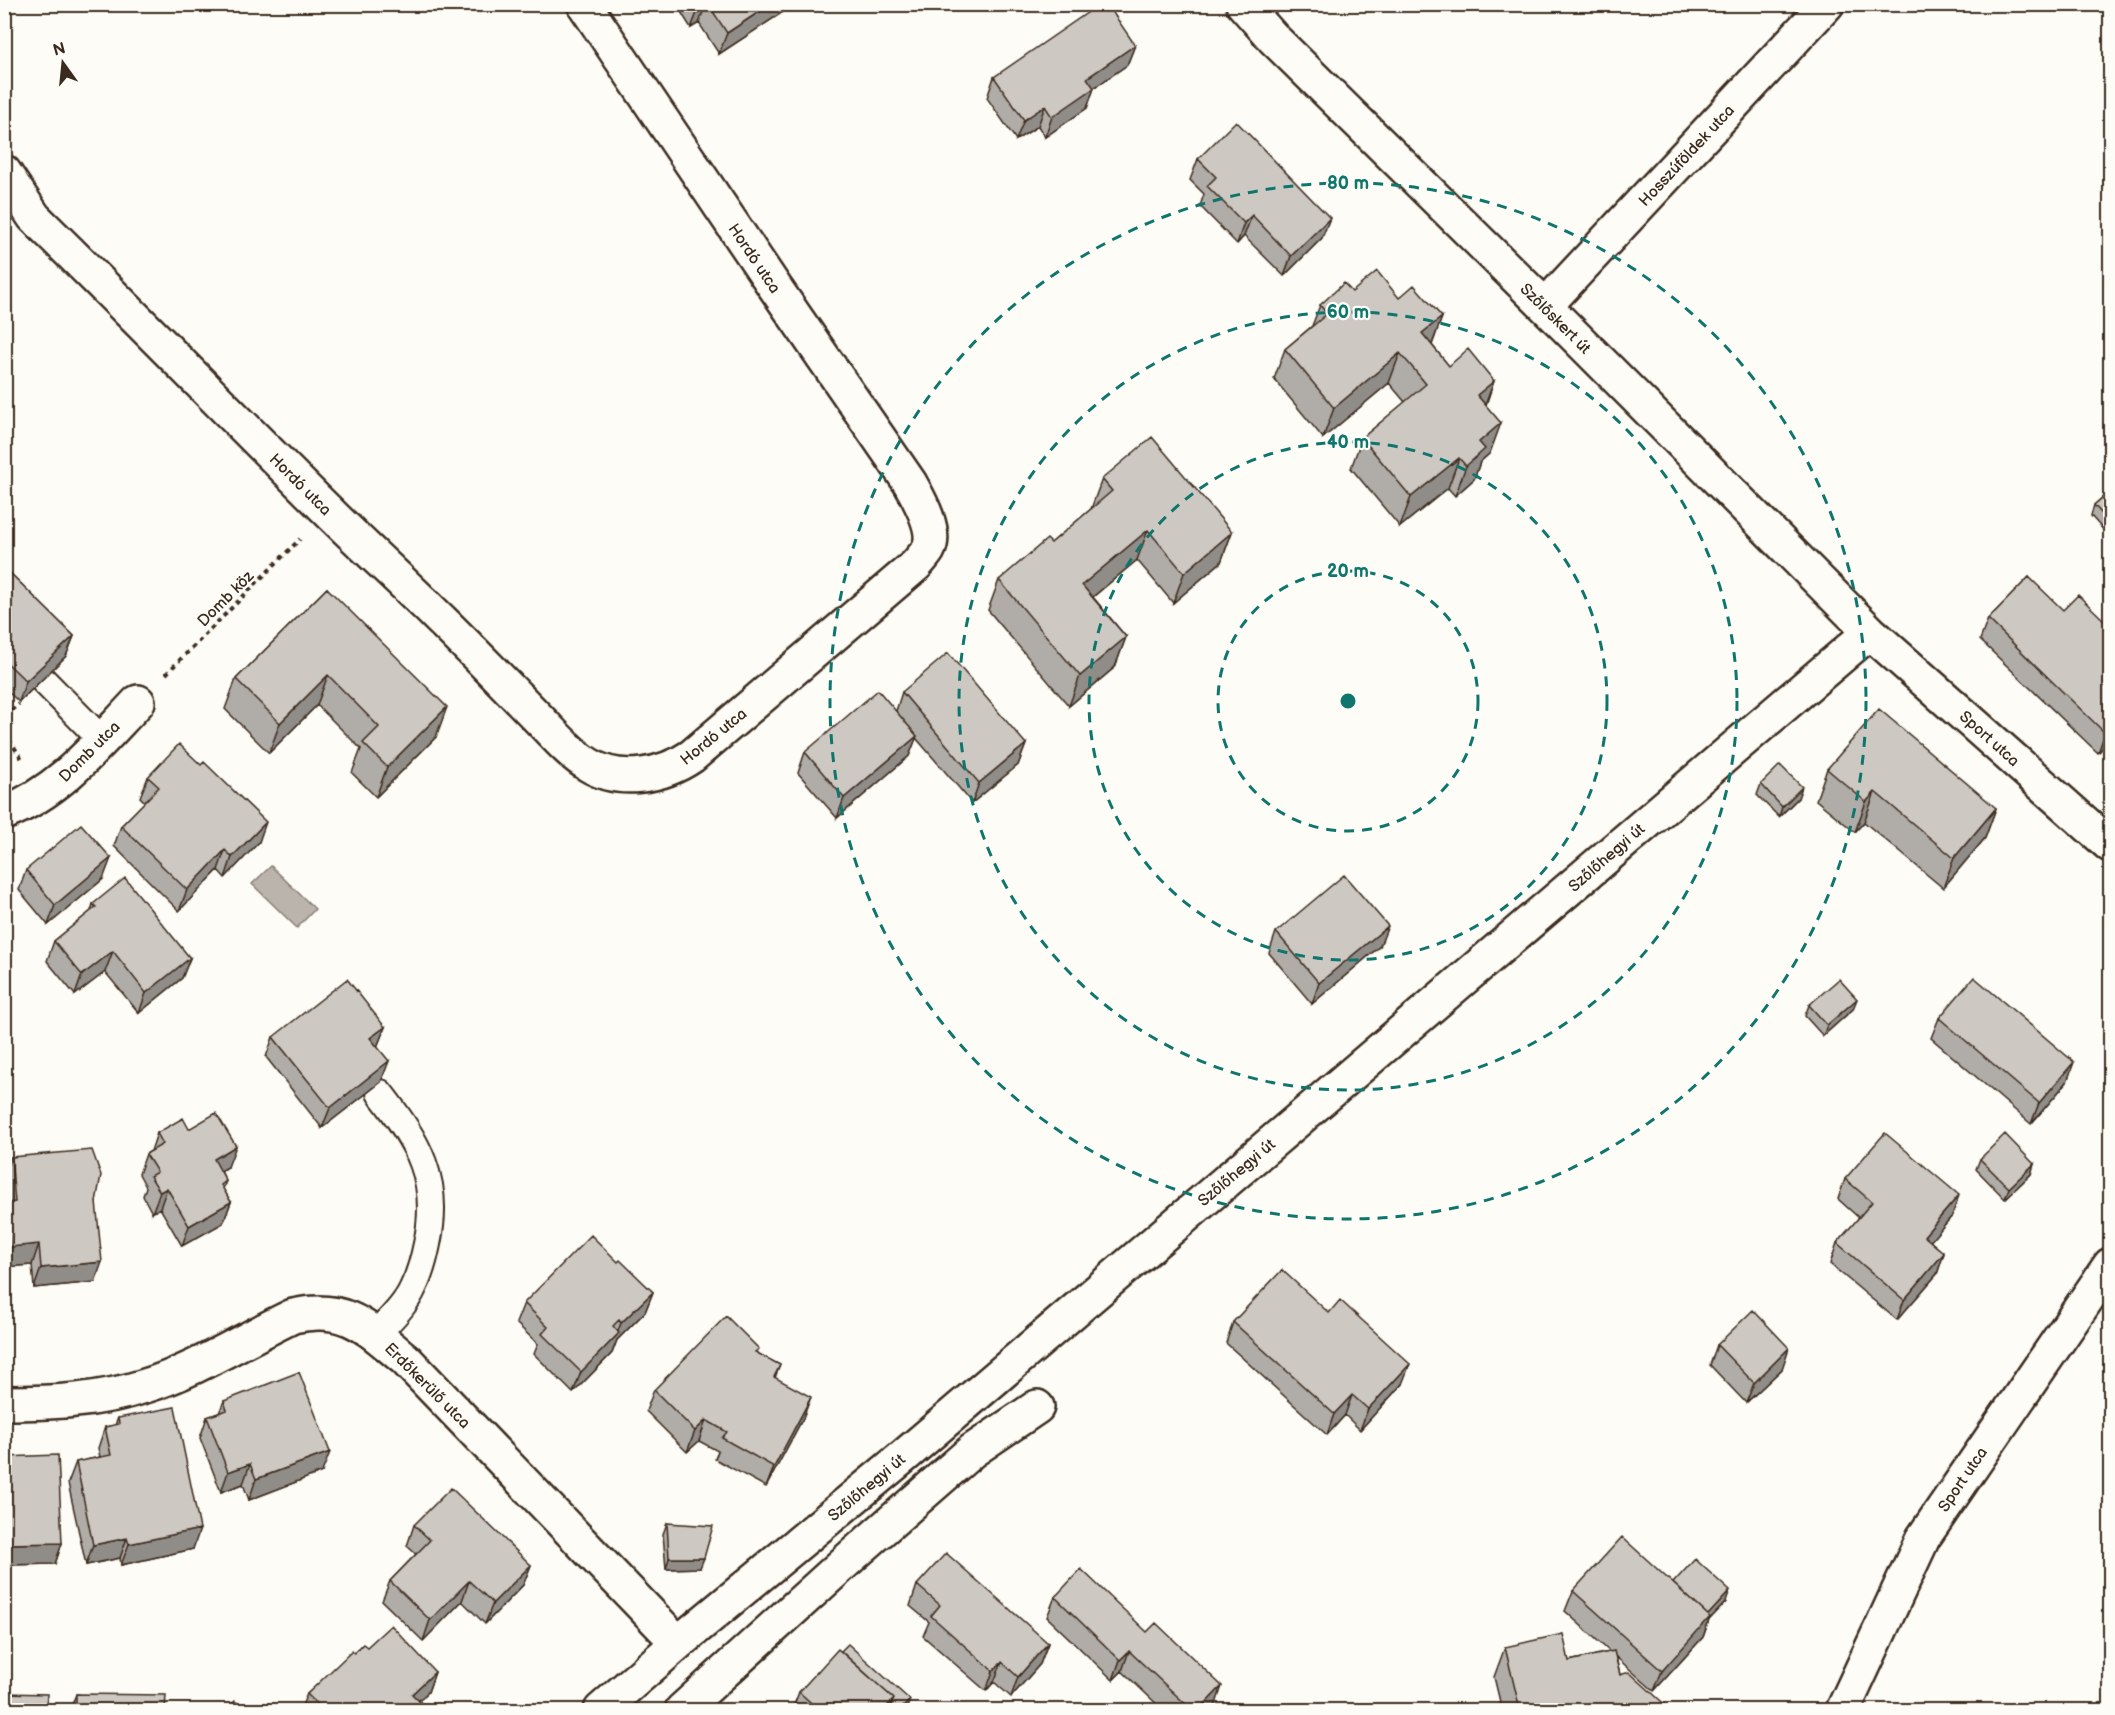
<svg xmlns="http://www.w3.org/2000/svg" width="2115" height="1715" font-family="'Balsamiq Sans',sans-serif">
	<rect width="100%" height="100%" fill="#fdfcf7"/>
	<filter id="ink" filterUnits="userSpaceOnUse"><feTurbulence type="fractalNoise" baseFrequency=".0167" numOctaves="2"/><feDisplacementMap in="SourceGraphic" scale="12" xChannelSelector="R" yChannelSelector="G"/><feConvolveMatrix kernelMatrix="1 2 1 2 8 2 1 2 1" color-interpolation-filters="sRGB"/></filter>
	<g filter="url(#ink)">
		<path fill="#bbb4ad" stroke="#887d74" stroke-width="1.5" d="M271 866 315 909 297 928 252 884Z"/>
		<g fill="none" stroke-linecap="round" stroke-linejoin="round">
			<g stroke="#3b2a1e" stroke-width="30">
				<path id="lane" d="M42 679 102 740
					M376 1335C389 1320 405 1306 413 1288 420 1274 424 1259 427 1244 441 1180 418 1142 380 1093"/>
			</g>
			<g stroke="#3b2a1e" stroke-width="38">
				<path id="street" d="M1243 4 1274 39 1545 306 1870 632 2110 845
					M4 172 34 217C132 313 228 412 326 509 362 545 401 580 437 616 471 649 503 682 536 716 552 732 569 753 589 765 620 784 663 776 692 756L916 565C920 560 925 555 928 550 938 532 919 499 910 483L772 283 584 4
					M1545 306 1827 4
					M4 813C61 791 98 744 138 702
					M4 1403C52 1403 99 1401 145 1386 197 1370 244 1339 293 1316 347 1304 367 1328 406 1360L678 1643
					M601 1710 678 1643 903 1457 1870 632
					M682 1710 853 1555 972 1451 1037 1407
					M1843 1710 1923 1538 2110 1265"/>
			</g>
			<path stroke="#3b2a1e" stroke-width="4" stroke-dasharray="4.5 4.5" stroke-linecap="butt" d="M166 674 300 539
				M4 716 19 704
				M4 732 22 759"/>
			<use href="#lane" stroke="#fdfcf7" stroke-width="26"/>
			<use href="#street" stroke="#fdfcf7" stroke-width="33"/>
		</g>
		<path fill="#b0aca7" stroke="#3b2a1e" stroke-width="1.5" d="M676 4H795L719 54 699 23 691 28Z
			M1135 45 1127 65 1094 88 1087 108 1045 137 1038 126 1016 140 987 98 994 77Z
			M1198 159 1322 238 1284 276 1244 236 1237 244 1200 206 1204 194 1190 180Z
			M1352 292 1399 298 1442 317 1432 345 1449 366 1494 381 1486 405 1490 453 1480 462 1474 479 1455 496 1448 488 1400 527 1351 468 1362 438 1405 402 1389 383 1323 438 1274 379 1285 349 1312 326 1320 305Z
			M1102 479 1232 532 1221 562 1173 603 1137 560 1093 597 1126 637 1115 667 1069 706 988 610 999 580 1051 543 1091 509Z
			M2110 491V529L2106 533 2091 516 2094 505Z
			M4 567 74 636 66 656 19 702 4 688Z
			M2029 577 2110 740 2098 753 1980 640 1988 619Z
			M327 588 436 737 376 797 352 773 361 749 317 705 269 753 225 709 236 679Z
			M902 692 1026 744 1018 765 972 803 916 738 909 756 837 818 798 773 805 752 896 711Z
			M1827 769 1996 808 1985 838 1943 888 1864 822 1855 832 1816 800Z
			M148 777 259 842 225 878 218 870 179 911 114 846 121 826 145 802 140 797Z
			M1761 784 1798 798 1779 817 1757 795Z
			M26 870 103 879 48 925 19 890Z
			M93 904 190 958 182 978 139 1013 105 972 75 995 47 961 54 941 91 911Z
			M1276 932 1380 946 1312 1004 1269 953Z
			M1809 1005 1853 1009 1823 1036 1805 1016Z
			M1939 1018 2067 1082 2031 1124 1931 1038Z
			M385 1027 377 1047 381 1082 322 1128 266 1057 273 1037Z
			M189 1129 228 1167 221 1171 226 1181 223 1189 231 1202 223 1223 182 1246 160 1208 152 1213 143 1196 146 1187 139 1174 146 1154 151 1151 157 1133Z
			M11 1157 96 1202 95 1282 34 1288 32 1265 4 1267V1208L6 1204 4 1174Z
			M1980 1159 2034 1164 2031 1174 2005 1199 1976 1169Z
			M1845 1179 1952 1216 1930 1241 1944 1253 1937 1274 1897 1320 1830 1264 1837 1243 1859 1218 1838 1199Z
			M618 1262 653 1292 645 1312 617 1340 612 1353 573 1393 534 1354 538 1344 516 1323 524 1303Z
			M1329 1313 1402 1384 1360 1430 1345 1415 1327 1435 1226 1343 1233 1322Z
			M1717 1345 1782 1369 1746 1403 1710 1365Z
			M757 1353 780 1365 775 1378 803 1418 766 1487 715 1459 718 1451 699 1441 687 1452 646 1411 654 1390Z
			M224 1401 322 1472 249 1500 243 1484 221 1492 200 1438 207 1417 219 1413Z
			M118 1418 193 1549 121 1565 120 1558 86 1565 68 1483 76 1462 100 1457 98 1448 105 1427 115 1425Z
			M4 1457 62 1543 55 1564 4 1565Z
			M667 1523 700 1568 666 1569 663 1534Z
			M414 1525 531 1565 523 1585 485 1624 462 1601 423 1641 382 1601 390 1581 416 1554 407 1546Z
			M1673 1583 1726 1602 1709 1620 1703 1637 1654 1691 1616 1657 1620 1675 1671 1710H1502L1494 1677 1505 1647 1569 1661 1610 1652 1565 1611 1573 1591Z
			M917 1585 1048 1643 1040 1664 1011 1697 994 1682 986 1691 923 1636 929 1622 910 1606Z
			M1055 1597 1215 1707 1211 1710H1163L1122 1671 1113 1680 1047 1617Z
			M367 1647 435 1672 428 1692 419 1701 428 1710H300L307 1694 354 1653Z
			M799 1692 906 1710H792Z
			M76 1694 165 1710H70Z"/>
		<path fill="#908c88" stroke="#3b2a1e" stroke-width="1.5" d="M704 4H706L699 23 691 28 699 8Z
			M771 4H795L719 54 727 33Z
			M1135 45 1127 65 1094 88 1087 108 1045 137 1052 117 1087 78Z
			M1045 106 1038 126 1016 140 1024 120Z
			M1252 215 1244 236 1237 244 1244 223Z
			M1330 218 1322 238 1284 276 1291 256Z
			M1442 317 1431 347 1422 333Z
			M1400 353 1389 383 1323 438 1334 408Z
			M1494 381 1483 411 1477 395Z
			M1501 423 1490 453 1480 462 1474 479 1455 496 1466 466 1479 442Z
			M1459 458 1448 488 1400 527 1411 497Z
			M2110 522V529L2106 533Z
			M1148 530 1137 560 1071 615 1082 585Z
			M1232 532 1221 562 1173 603 1184 573Z
			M74 636 66 656 19 702 26 681Z
			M1126 637 1115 667 1069 706 1080 676Z
			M328 675 317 705 269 753 280 723Z
			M447 707 436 737 376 797 387 767Z
			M2110 727V740L2098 753 2105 733Z
			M917 736 909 756 837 818 844 798Z
			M1026 744 1018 765 972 803 979 783Z
			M1802 787 1798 798 1779 817 1782 807Z
			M1875 792 1864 822 1855 832 1866 802Z
			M1996 808 1985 838 1943 888 1954 858Z
			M266 822 259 842 225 878 232 857Z
			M225 850 218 870 179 911 187 890Z
			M111 858 103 879 48 925 55 905Z
			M1388 926 1380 946 1312 1004 1319 983Z
			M113 951 105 972 75 995 82 975Z
			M190 958 182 978 139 1013 146 993Z
			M1857 999 1853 1009 1823 1036 1827 1025Z
			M385 1027 377 1047 370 1038Z
			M389 1061 381 1082 322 1128 330 1108Z
			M2074 1062 2067 1082 2031 1124 2039 1103Z
			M236 1146 228 1167 206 1179 214 1159Z
			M2034 1164 2031 1174 2005 1199 2009 1188Z
			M167 1188 160 1208 152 1213 160 1192Z
			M1959 1195 1952 1216 1917 1257 1924 1236Z
			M231 1202 223 1223 182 1246 189 1226Z
			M39 1244 32 1265 4 1267V1263L10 1247Z
			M1944 1253 1937 1274 1897 1320 1904 1300Z
			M102 1262 95 1282 34 1288 41 1268Z
			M653 1292 645 1312 617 1340 612 1353 573 1393 581 1372 616 1336 621 1323Z
			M1789 1348 1782 1369 1746 1403 1754 1383Z
			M1410 1364 1402 1384 1360 1430 1368 1409Z
			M1352 1395 1345 1415 1327 1435 1334 1414Z
			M811 1397 803 1418 766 1487 774 1467Z
			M706 1420 699 1441 687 1452 695 1431Z
			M330 1452 322 1472 249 1500 256 1479Z
			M250 1464 243 1484 221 1492 228 1472Z
			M200 1529 193 1549 121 1565 129 1544Z
			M127 1538 120 1558 86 1565 93 1545Z
			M62 1543 55 1564 4 1565V1550L6 1544Z
			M669 1558H704L700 1568 666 1569Z
			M531 1565 523 1585 485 1624 493 1603Z
			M469 1581 462 1601 423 1641 430 1620Z
			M1730 1591 1726 1602 1709 1620 1703 1637 1654 1691 1662 1671 1707 1616Z
			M1048 1643 1040 1664 1011 1697 1018 1677Z
			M1129 1651 1122 1671 1113 1680 1120 1660Z
			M1002 1662 994 1682 986 1691 993 1671Z
			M435 1672 428 1692 408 1710 412 1694Z
			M1222 1686 1215 1707 1211 1710H1199Z
			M894 1699 889 1710H883Z
			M910 1700 906 1710H900Z"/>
		<path fill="#cdc8c2" stroke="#3b2a1e" stroke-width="1.5" d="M696 4H704L699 8Z
			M708 4H771L727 33Z
			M1100 4H1107L1135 45 1087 78 1094 88 1052 117 1045 106 1024 120 994 77Z
			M1236 121 1330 218 1291 256 1252 215 1244 223 1207 186 1216 177 1198 159Z
			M1377 271 1399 298 1414 285 1442 317 1422 333 1449 366 1468 349 1494 381 1477 395 1501 423 1479 442 1485 449 1466 466 1459 458 1411 497 1362 438 1426 384 1412 367 1400 353 1334 408 1285 349 1327 314 1320 305 1344 283 1352 292Z
			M1152 437 1232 532 1184 573 1148 530 1082 585 1126 637 1080 676 999 580 1047 539 1051 543 1112 491 1102 479Z
			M2110 491V523L2094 505Z
			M4 567 74 636 26 681 4 660Z
			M2029 577 2063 610 2078 595 2110 626V727L2105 733 1988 619Z
			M327 588 447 707 387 767 363 743 379 727 328 675 280 723 236 679Z
			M948 653 1026 744 979 783 902 692Z
			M878 690 917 736 844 798 805 752Z
			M1879 709 1996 808 1954 858 1875 792 1866 802 1827 769Z
			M179 744 201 765 204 762 266 822 232 857 225 850 187 890 121 826 159 787 148 777Z
			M1780 765 1802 787 1782 807 1761 784Z
			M81 824 111 858 55 905 26 870Z
			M1344 875 1388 926 1319 983 1276 932Z
			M125 878 190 958 146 993 113 951 82 975 54 941 96 907 93 904Z
			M1974 977 2074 1062 2039 1103 1939 1018Z
			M347 979 385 1027 370 1038 389 1061 330 1108 273 1037Z
			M1839 979 1857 999 1827 1025 1809 1005Z
			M216 1113 236 1146 214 1159 226 1181 221 1185 231 1202 189 1226 167 1188 160 1192 150 1176 157 1172 146 1154 163 1144 157 1133 183 1118 189 1129Z
			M1885 1133 1959 1195 1924 1236 1944 1253 1904 1300 1837 1243 1872 1202 1845 1179Z
			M2005 1134 2034 1164 2009 1188 1980 1159Z
			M92 1150 101 1175 96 1202 102 1262 41 1268 39 1244 10 1247 6 1203 15 1202 11 1157Z
			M591 1235 618 1262 620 1260 653 1292 621 1323 619 1320 613 1326 619 1333 581 1372 542 1334 548 1327 524 1303Z
			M1282 1270 1329 1313 1340 1300 1410 1364 1368 1409 1352 1395 1334 1414 1233 1322Z
			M1753 1310 1789 1348 1754 1383 1717 1345Z
			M726 1316 759 1349 755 1352 780 1365 774 1377 811 1397 774 1467 722 1438 727 1432 706 1420 695 1431 654 1390Z
			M299 1372 330 1452 256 1479 250 1464 228 1472 207 1417 227 1410 224 1401Z
			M175 1407 200 1529 129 1544 127 1538 93 1545 76 1462 111 1455 105 1427 119 1424 118 1418Z
			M58 1455 62 1543 6 1544V1523L4 1521V1457Z
			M451 1488 531 1565 493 1603 469 1581 430 1620 390 1581 430 1540 414 1525Z
			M667 1523 713 1526 704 1558H669Z
			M1622 1537 1710 1617 1662 1671 1573 1591Z
			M946 1553 1048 1643 1018 1677 1002 1662 993 1671 931 1616 940 1605 917 1585Z
			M1695 1559 1730 1591 1708 1615 1673 1583Z
			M1081 1569 1147 1632 1156 1623 1222 1686 1199 1710H1192L1129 1651 1120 1660 1055 1597Z
			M391 1625 435 1672 412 1694 428 1710H323L307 1694 352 1651 354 1653 363 1644 367 1647Z
			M1563 1634 1569 1661 1614 1651 1620 1675 1629 1672 1671 1710H1520L1505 1647Z
			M848 1644 910 1700 900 1710H889L894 1699 841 1651Z
			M838 1649 894 1699 883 1710H819L799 1692Z
			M4 1693 47 1694 46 1710H4Z
			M76 1694 166 1695 165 1710H76Z
			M235 1701 245 1710H225Z
			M715 1705 721 1710H710Z"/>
	</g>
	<g fill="none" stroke="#0f766e" stroke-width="3" stroke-dasharray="10 8">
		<circle cx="1348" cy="701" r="130"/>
		<circle cx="1348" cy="701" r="259"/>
		<circle cx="1348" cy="701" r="389"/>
		<circle cx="1348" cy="701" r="518"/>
	</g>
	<g text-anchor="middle" stroke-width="4.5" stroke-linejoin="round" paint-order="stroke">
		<g font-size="16" fill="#3b2a1e" stroke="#fdfcf7">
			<text transform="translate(1686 155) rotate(-47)" y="6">Hosszúföldek utca</text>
			<text transform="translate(755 258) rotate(56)" y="6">Hordó utca</text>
			<text transform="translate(1556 318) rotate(45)" y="6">Szőlőskert út</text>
			<text transform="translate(301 484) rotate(45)" y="6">Hordó utca</text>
			<text transform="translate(225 598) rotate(-45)" y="6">Domb köz</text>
			<text transform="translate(713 736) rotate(-39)" y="6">Hordó utca</text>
			<text transform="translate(1990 738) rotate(42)" y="6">Sport utca</text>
			<text transform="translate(89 751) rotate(-45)" y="6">Domb utca</text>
			<text transform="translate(1606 857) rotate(-41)" y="6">Szőlőhegyi út</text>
			<text transform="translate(1236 1172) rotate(-40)" y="6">Szőlőhegyi út</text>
			<text transform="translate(428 1385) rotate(45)" y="6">Erdőkerülő utca</text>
			<text transform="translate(1962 1479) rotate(-56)" y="6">Sport utca</text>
			<text transform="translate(866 1487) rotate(-40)" y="6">Szőlőhegyi út</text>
		</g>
	</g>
	<circle cx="1348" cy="701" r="9" fill="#0f766e" stroke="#fdfcf7" stroke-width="3"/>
	<g font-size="18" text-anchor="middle" font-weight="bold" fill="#0f766e" stroke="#fdfcf7" stroke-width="4.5" stroke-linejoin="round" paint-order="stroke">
		<text x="1348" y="189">80 m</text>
		<text x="1348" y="318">60 m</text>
		<text x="1348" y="448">40 m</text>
		<text x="1348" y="577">20 m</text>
	</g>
	<rect width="2115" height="1715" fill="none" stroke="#fdfcf7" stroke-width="24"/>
	<rect x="12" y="12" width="2091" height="1691" fill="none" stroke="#3b2a1e" stroke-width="2" filter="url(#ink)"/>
	<g transform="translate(63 63) rotate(345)" stroke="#fdfcf7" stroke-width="4.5" paint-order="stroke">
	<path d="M0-4.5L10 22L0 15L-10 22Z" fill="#3b2a1e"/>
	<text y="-9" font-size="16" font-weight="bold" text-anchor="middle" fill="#3b2a1e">N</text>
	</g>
</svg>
